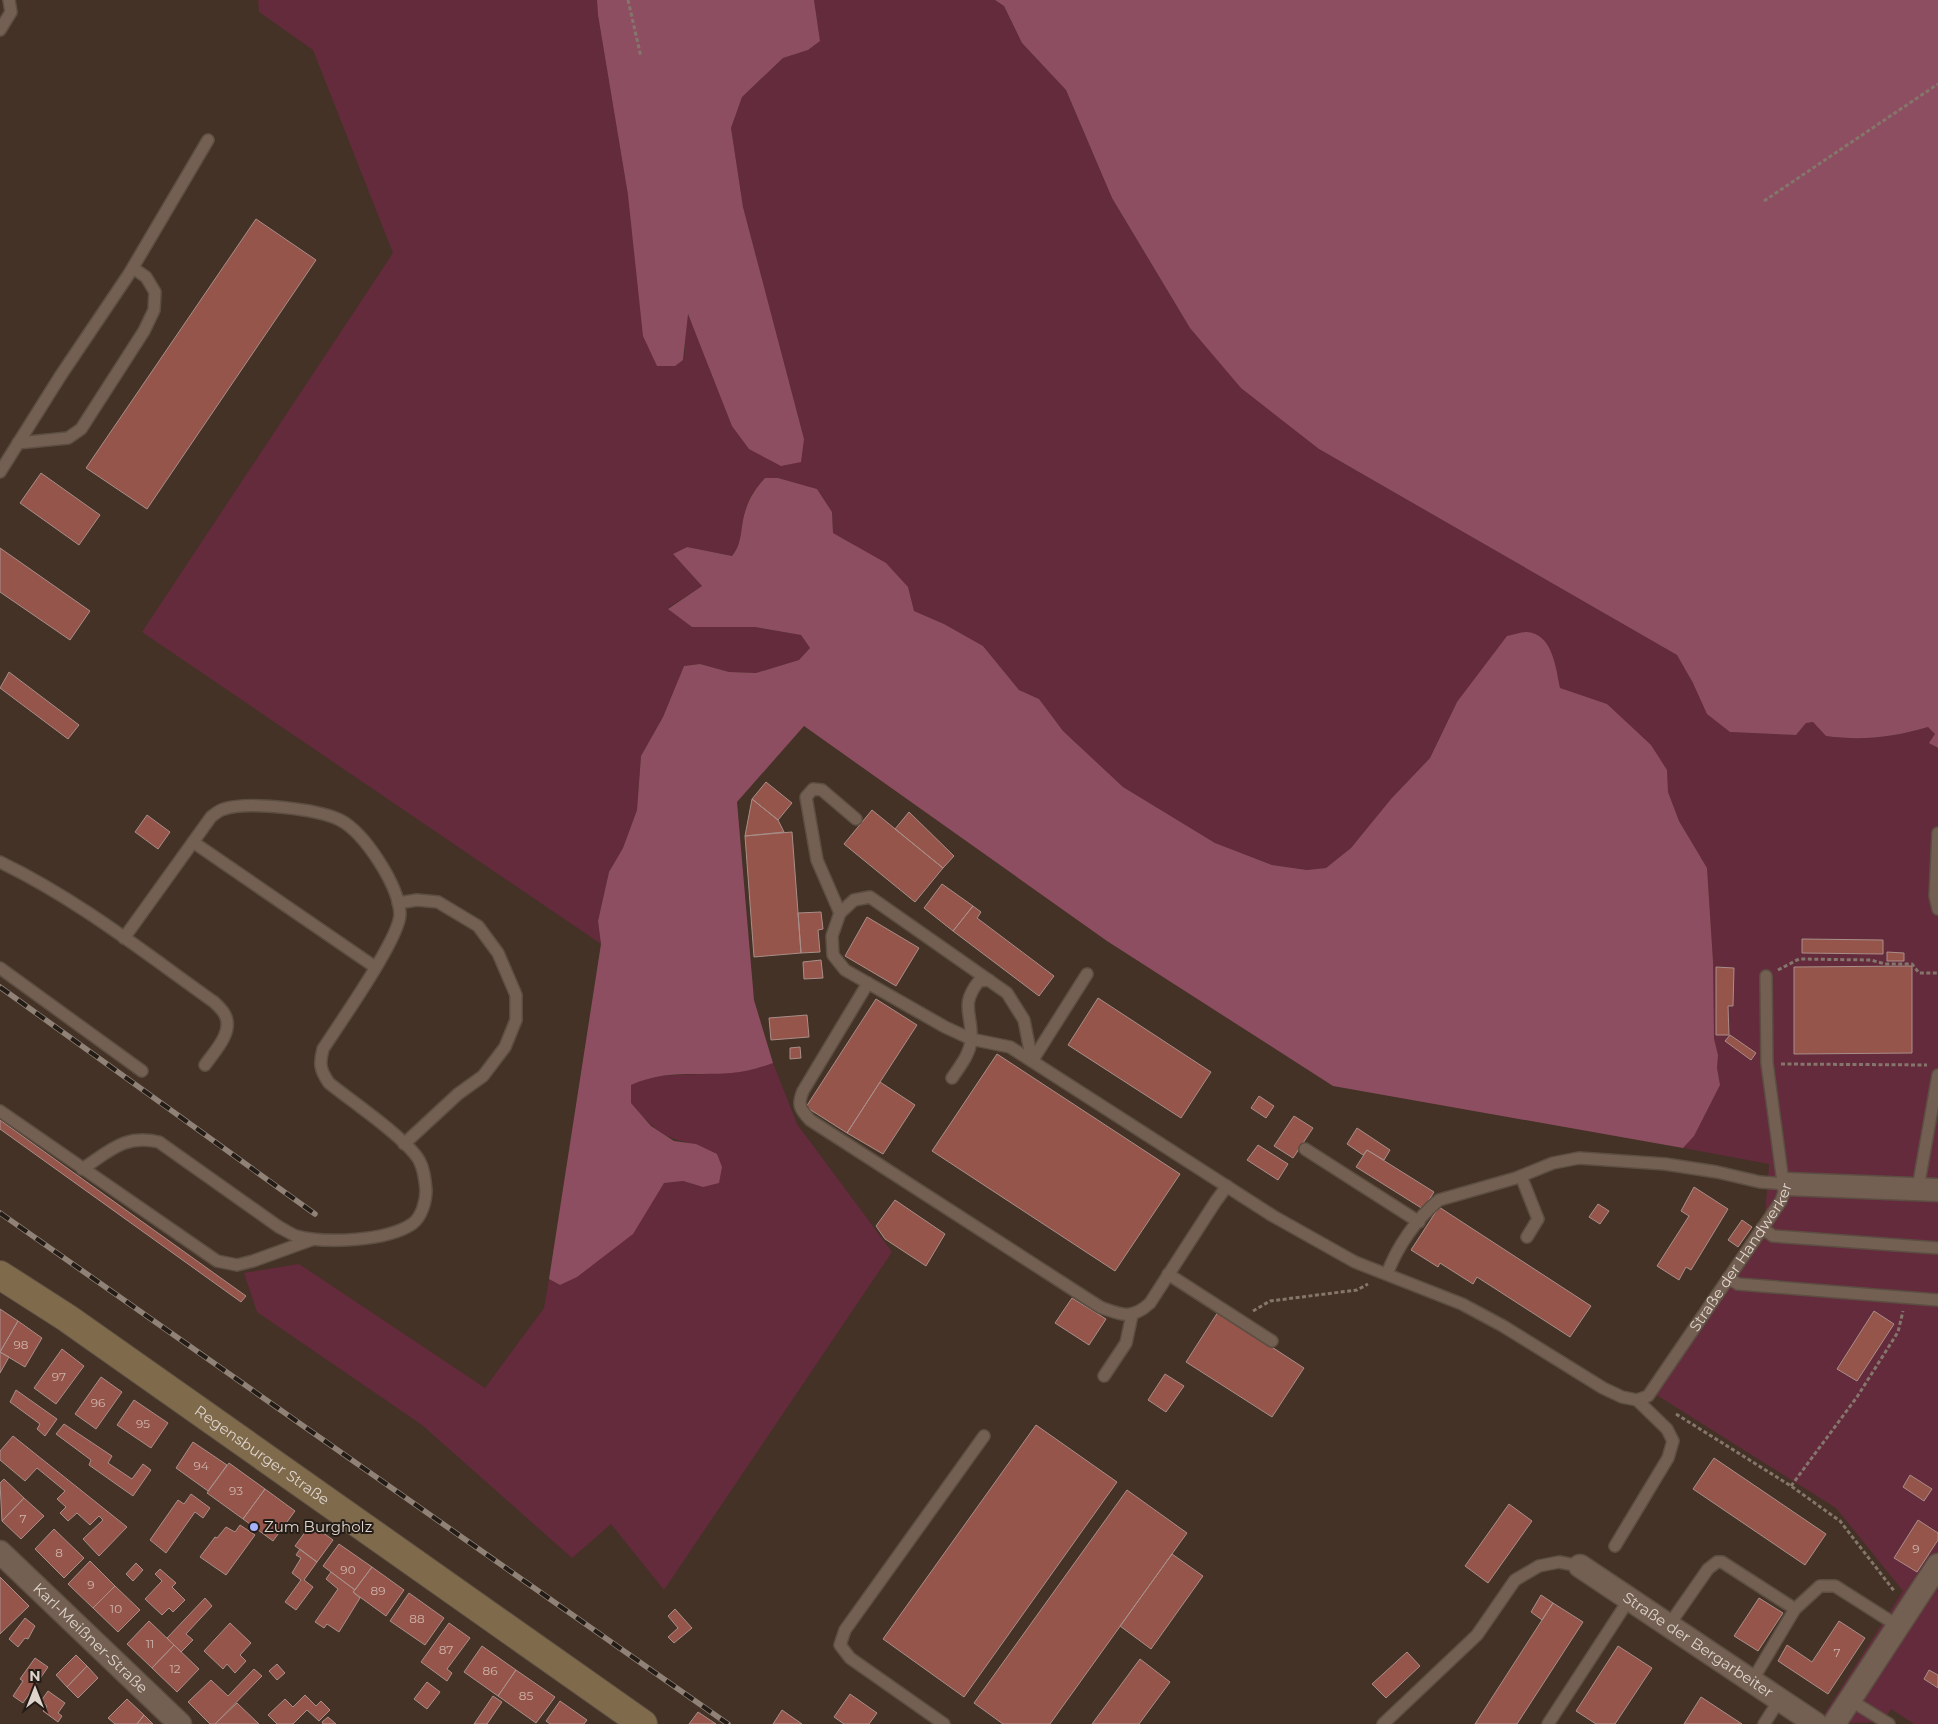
<svg xmlns="http://www.w3.org/2000/svg" width="1938" height="1724" font-family="Montserrat,sans-serif">
	<rect width="100%" height="100%" fill="#433225"/>
	<path fill="#642b3d" d="M258 0H597L598 15 628 195 684 360 687 313 710 364 804 439 743 207 731 128 742 97 783 58 808 50 820 41 814 0H995L1004 6 1022 43 1066 90 1112 198 1190 328 1319 449 1677 655 1693 683 1730 732 1796 735 1806 723 1813 722 1826 736C1862 741 1894 737 1928 727L1935 734 1934 747 1938 748V1724H1914L1891 1709 1883 1722 1818 1724 1903 1591 1836 1508 1647 1389 1765 1213 1769 1164 1683 1148 1694 1135 1720 1085 1717 1068 1718 1055 1713 1039V961L1707 868 1679 821 1668 792 1667 770 1607 704 1560 689 1553 656 1457 702 1430 758 1391 799 1351 848 1326 868 1307 870 1272 865 1215 843 1123 787 1063 731 1039 699 1019 690 983 646 944 624 914 611 908 587 853 544 833 533 832 512 817 489 778 478H765C756 488 748 498 745 512 740 528 743 543 732 556L687 547 673 554 702 586 668 608 692 627H755L801 635 810 648 799 660 756 673 729 672 700 664 684 666 663 717 641 756 637 810 623 848 609 872 598 921 601 944 142 632 393 253 313 50 259 12Z
		M773 1063 797 1124 892 1252 664 1590 611 1524 572 1558 422 1425 257 1312 244 1273 299 1264 485 1388 544 1308 549 1279 560 1285C597 1267 641 1217 664 1183L683 1181 703 1187 696 1144C662 1139 653 1128 631 1103V1085L653 1076 730 1073 750 1070Z"/>
	<path fill="#8e4e61" d="M597 0H814L820 41 808 50 783 58 742 97 731 128 743 207 804 439 801 462 781 466 749 449 732 426 688 314 683 360 675 366H657L643 336 628 195 598 15Z
		M995 0H1938V748L1929 743 1935 734 1928 727C1894 737 1862 741 1826 736L1813 722 1806 723 1796 735 1730 732 1707 714 1693 683 1677 655 1319 449 1241 388 1190 328 1112 198 1066 90 1022 43 1004 6Z
		M765 478H778L817 489 832 512 833 533 886 563 908 587 914 611 944 624 983 646 1019 690 1039 699 1063 731 1123 787 1215 843 1272 865 1307 870 1326 868 1351 848 1391 799 1430 758 1457 702 1507 636C1513 635 1521 632 1527 632 1553 634 1556 669 1560 688L1607 704 1651 745 1667 770 1668 792 1679 821 1707 868 1713 961 1714 1039 1718 1055 1717 1068 1720 1085 1694 1136 1683 1148 1333 1086 1107 941 804 726 737 802 754 1000 773 1063C759 1068 746 1072 731 1073 695 1076 665 1069 631 1085V1103L651 1126 674 1141 696 1144 717 1154 722 1167 719 1183 703 1187 683 1181 664 1183 633 1234 577 1277 560 1285 549 1279 601 944 598 921 609 872 623 848 637 810 641 756 663 717 684 666 700 664 729 672 756 673 799 660 810 648 801 635 755 627H692L668 609 702 586 673 554 687 547 732 556C743 543 740 528 745 512 749 498 756 488 765 478Z"/>
	<path fill="#96554a" stroke="#a98e89" d="M256 219 316 260 147 509 86 468Z
		M41 473 100 515 79 545 20 503Z
		M0 548 90 611 70 640 0 592Z
		M9 672 79 725 68 739 0 688Z
		M766 782 792 803 778 820 752 799Z
		M752 799 778 820 784 832 745 836Z
		M872 810 943 868 915 902 844 844Z
		M909 812 954 856 943 868 895 829Z
		M147 815 170 832 158 849 135 832Z
		M792 832 801 953 754 957 745 836Z
		M942 884 973 906 953 931 924 908Z
		M973 906 981 912 977 918 1054 976 1039 996 953 931Z
		M821 912 823 929 818 930 820 952 801 953 798 913Z
		M867 917 919 948 896 986 845 956Z
		M1802 939 1883 940V954L1802 953Z
		M1887 952 1904 953V961H1887Z
		M821 960 823 978 804 979 803 962Z
		M1912 966V1053L1794 1054V967Z
		M1716 967 1734 968 1733 1006H1728L1729 1035H1716Z
		M1098 998 1211 1072 1181 1118 1068 1045Z
		M876 999 917 1025 847 1133 806 1107Z
		M807 1015 809 1037 771 1040 769 1018Z
		M1730 1035 1756 1053 1751 1060 1725 1041Z
		M800 1047 801 1058 790 1059V1048Z
		M997 1054 1180 1174 1115 1271 932 1151Z
		M880 1082 915 1105 883 1154 847 1133Z
		M1259 1096 1274 1106 1266 1118 1251 1108Z
		M1294 1116 1313 1128 1293 1158 1274 1146Z
		M0 1120 246 1296 241 1302 0 1129Z
		M1357 1128 1390 1150 1384 1160 1367 1150 1363 1155 1347 1144Z
		M1258 1145 1288 1164 1278 1180 1247 1160Z
		M1367 1150 1434 1192 1423 1209 1356 1167Z
		M1694 1187 1728 1209 1691 1270 1686 1267 1679 1280 1657 1266 1689 1216 1681 1211Z
		M895 1200 945 1234 926 1266 885 1239 876 1226Z
		M1598 1204 1609 1211 1600 1224 1589 1217Z
		M1439 1207 1591 1306 1570 1337 1477 1277 1473 1284 1440 1263 1438 1267 1411 1250Z
		M1742 1220 1752 1227 1738 1247 1728 1240Z
		M1072 1298 1106 1319 1089 1345 1055 1323Z
		M0 1309 18 1321 0 1352Z
		M1874 1311 1894 1324 1857 1381 1837 1369Z
		M1218 1312 1304 1368 1272 1417 1186 1362Z
		M18 1321 42 1338 25 1367 0 1352Z
		M62 1349 84 1366 56 1404 34 1388Z
		M0 1352 9 1357 0 1373Z
		M1165 1374 1184 1386 1166 1412 1148 1400Z
		M101 1377 122 1392 96 1429 75 1414Z
		M16 1390 57 1419 45 1436 37 1429 40 1424 10 1402Z
		M134 1400 168 1423 151 1448 117 1425Z
		M64 1424 112 1456 108 1463 132 1479 143 1464 151 1470 133 1496 89 1465 91 1460 56 1434Z
		M1036 1425 1117 1482 964 1697 883 1639Z
		M13 1436 127 1527 99 1556 83 1539 103 1520 99 1516 90 1525 77 1513 68 1521 60 1513 66 1507 57 1499 65 1491 37 1468 25 1481 0 1460V1451Z
		M193 1442 227 1465 208 1491 176 1468Z
		M1714 1458 1826 1534 1805 1565 1693 1489Z
		M229 1463 265 1489 243 1519 207 1493Z
		M1910 1475 1932 1489 1924 1501 1903 1487Z
		M4 1479 24 1498 2 1521 0 1483Z
		M265 1489 295 1511 273 1541 243 1519Z
		M1127 1490 1187 1533 1050 1724H1003L974 1703Z
		M191 1494 210 1508 203 1518 195 1512 166 1553 150 1540 178 1500 184 1504Z
		M24 1498 44 1516 21 1539 2 1521Z
		M1509 1504 1532 1521 1488 1583 1465 1566Z
		M1918 1520 1938 1533V1540L1917 1572 1894 1558Z
		M311 1524 333 1540 317 1562 295 1546Z
		M240 1525 255 1535 226 1575 200 1557 215 1537 217 1538 226 1527 235 1532Z
		M54 1529 84 1558 64 1578 35 1549Z
		M339 1544 372 1567 355 1590 323 1566Z
		M300 1549 317 1562 304 1580 313 1587 296 1610 285 1602 301 1580 292 1573 301 1558 296 1555Z
		M1172 1554 1203 1576 1151 1649 1120 1626Z
		M90 1561 115 1586 93 1608 68 1584Z
		M136 1563 143 1570 133 1581 126 1574Z
		M372 1567 404 1590 386 1616 353 1592Z
		M160 1569 176 1583 172 1587 185 1600 173 1612 169 1608 162 1615 145 1599 162 1581 155 1574Z
		M331 1572 355 1590 353 1592 360 1598 339 1632 327 1624 324 1628 315 1622 338 1589 326 1579Z
		M0 1577 29 1606 0 1634Z
		M115 1586 140 1610 118 1632 93 1608Z
		M409 1593 444 1618 425 1645 390 1621Z
		M1541 1595 1553 1603 1542 1620 1531 1612Z
		M205 1598 212 1606 186 1634 193 1640 181 1652 167 1638Z
		M1759 1598 1783 1613 1758 1651 1734 1636Z
		M1553 1603 1583 1622 1517 1724H1475Z
		M675 1609 692 1628 674 1643 668 1637 678 1628 668 1616Z
		M25 1618 35 1626 28 1639 25 1638 18 1647 9 1639Z
		M149 1621 174 1645 152 1668 127 1644Z
		M1839 1621 1865 1638 1828 1694 1778 1661 1787 1645 1812 1662Z
		M230 1623 251 1643 240 1655 246 1661 235 1673 227 1664 223 1669 204 1651Z
		M449 1623 470 1638 447 1669 452 1673 447 1681 421 1662Z
		M174 1645 199 1669 177 1692 152 1668Z
		M482 1646 516 1670 498 1696 464 1672Z
		M1618 1646 1652 1668 1615 1724H1596L1576 1711Z
		M1407 1652 1420 1666 1386 1698 1372 1684Z
		M76 1655 87 1666 67 1687 56 1675Z
		M35 1658 48 1667 23 1703 13 1696 23 1681 20 1679Z
		M1140 1659 1170 1682 1139 1724H1092Z
		M277 1664 285 1673 277 1680 269 1671Z
		M87 1666 98 1678 78 1698 67 1687Z
		M254 1669 262 1676 215 1724H210L188 1702 211 1680 228 1696Z
		M516 1670 555 1697 536 1723 498 1696Z
		M1929 1670 1938 1675V1688L1924 1679Z
		M427 1682 440 1692 427 1709 414 1699Z
		M48 1691 65 1703 58 1713 62 1716 58 1722 43 1711 47 1706 41 1701Z
		M850 1694 877 1713 869 1724H844L834 1717Z
		M305 1695 316 1706 321 1701 330 1710 319 1721 307 1710 293 1724H277L268 1715 285 1699 293 1707Z
		M493 1696 502 1702 487 1724H474Z
		M1701 1697 1742 1724H1684Z
		M127 1699 144 1715 137 1724H115L108 1718Z
		M560 1701 587 1720 584 1724H550L546 1721Z
		M237 1703 259 1724H215Z
		M782 1710 802 1724H773Z
		M698 1712 716 1724H689Z
		M144 1715 153 1724H137Z
		M328 1717 336 1724H323L322 1722Z"/>
	<g fill="none" stroke-linecap="round" stroke-linejoin="round">
		<g stroke="#5c4e42" stroke-width="14">
			<g id="lane">
				<path d="M0 30 11 12 9 0"/>
				<path d="M18 443 68 438 81 429 144 331 154 310 155 292 146 277 133 268"/>
				<path d="M0 472 61 375 129 274 208 140"/>
				<path d="M1938 833 1935 896 1938 909"/>
				<path d="M193 842 375 967"/>
				<path d="M0 862C77 899 145 953 214 1002 218 1006 223 1010 225 1015 234 1032 214 1052 205 1065"/>
				<path d="M398 903 417 900 438 902 478 926 498 953 516 995V1020L505 1047 483 1076 458 1094 404 1144"/>
				<path d="M840 913 817 860 806 797 813 789 822 790 856 819"/>
				<path d="M0 968 142 1071"/>
				<path d="M1766 976 1767 1063 1782 1175 1787 1184"/>
				<path d="M868 983 803 1091C797 1105 800 1109 810 1120L1100 1307C1121 1315 1132 1320 1150 1303L1216 1201 1227 1186"/>
				<path d="M1032 1061 1024 1020 1007 993 870 897 854 900 840 913 832 936 833 955 845 970 945 1027 971 1039 1010 1047 1273 1216 1355 1262 1462 1304 1503 1326 1603 1388 1622 1397 1637 1400 1667 1429 1673 1441 1668 1458 1615 1546"/>
				<path d="M1032 1061 1087 974"/>
				<path d="M952 1078C960 1066 970 1054 971 1040 973 1014 959 1006 979 981L989 980"/>
				<path d="M0 1111 217 1261 237 1265 253 1261 311 1240"/>
				<path d="M1305 1149 1419 1222"/>
				<path d="M82 1169C110 1151 124 1134 159 1142L279 1227C285 1230 291 1234 296 1236 325 1244 387 1241 412 1224 422 1217 426 1201 426 1190 425 1179 424 1169 419 1160 406 1138 351 1101 329 1083 320 1070 319 1064 323 1049 339 1024 400 938 400 914 399 886 365 833 340 820 318 809 248 801 224 809 219 810 215 814 211 817L124 938"/>
				<path d="M1521 1176 1538 1219 1527 1237"/>
				<path d="M1918 1188 1938 1075"/>
				<path d="M1762 1228 1773 1236 1938 1248"/>
				<path d="M1168 1274 1272 1341"/>
				<path d="M1387 1274C1397 1247 1416 1219 1439 1200L1516 1178 1553 1163 1579 1158 1665 1164 1717 1172 1760 1182 1787 1184"/>
				<path d="M1728 1278 1738 1284 1938 1300"/>
				<path d="M1104 1376 1126 1343 1132 1315"/>
				<path id="s1" d="M1637 1400 1648 1396 1781 1201 1787 1184"/>
				<path d="M1669 1625 1708 1569 1717 1562H1722L1795 1609"/>
				<path d="M1752 1681 1795 1609 1820 1586H1835L1898 1626"/>
				<path d="M1850 1700 1889 1724"/>
				<path d="M944 1724 850 1658 840 1645 845 1630 984 1436"/>
				<path d="M1383 1724 1477 1635 1515 1580 1539 1566 1559 1562 1580 1566"/>
				<path d="M1548 1724 1630 1598"/>
				<path d="M1764 1724 1780 1699"/>
			</g>
		</g>
		<g stroke="#5c4e42" stroke-width="25">
			<g id="street">
				<path d="M1787 1184 1938 1190"/>
				<path id="s2" d="M0 1552 180 1724"/>
				<path id="s3" d="M1580 1566 1816 1724"/>
				<path d="M1834 1724 1938 1565"/>
			</g>
		</g>
		<g stroke="#5c4e42" stroke-width="30">
			<g id="secondary">
				<path id="s4" d="M0 1275 67 1318 643 1724"/>
			</g>
		</g>
		<path stroke="#85766c" stroke-width="3" stroke-dasharray="4 2.5" stroke-linecap="butt" d="M628 0 641 57
			M1764 201 1938 84
			M1778 970 1799 959 1871 960 1885 964H1912L1919 973H1938
			M1781 1064 1927 1065
			M1253 1311 1270 1301 1357 1290 1368 1284
			M1676 1414 1791 1486 1840 1521 1895 1592
			M1791 1486 1857 1397 1898 1332 1903 1311"/>
		<use href="#lane" stroke="#736052" stroke-width="11"/>
		<use href="#street" stroke="#736052" stroke-width="22"/>
		<use href="#secondary" stroke="#7f6a4c" stroke-width="28"/>
		<g stroke="#908277" stroke-width="5.5">
			<path id="rail" d="M0 987 315 1214
				M0 1213 728 1724"/>
		</g>
		<use href="#rail" stroke="#241c16" stroke-width="4" stroke-dasharray="11" stroke-linecap="butt"/>
	</g>
	<circle fill="#a6b1fc" stroke="#241c16" stroke-width="2" cx="254" cy="1527" r="5"/>
	<g text-anchor="middle" stroke-width="4" stroke-linejoin="round" paint-order="stroke">
		<g font-size="12" fill="#cdb4ac">
			<text x="21" y="1349">98</text>
			<text x="59" y="1381">97</text>
			<text x="98" y="1407">96</text>
			<text x="143" y="1428">95</text>
			<text x="201" y="1470">94</text>
			<text x="236" y="1495">93</text>
			<text x="23" y="1523">7</text>
			<text x="1916" y="1553">9</text>
			<text x="59" y="1557">8</text>
			<text x="348" y="1574">90</text>
			<text x="91" y="1589">9</text>
			<text x="378" y="1595">89</text>
			<text x="116" y="1613">10</text>
			<text x="417" y="1623">88</text>
			<text x="150" y="1648">11</text>
			<text x="446" y="1654">87</text>
			<text x="1837" y="1657">7</text>
			<text x="175" y="1673">12</text>
			<text x="490" y="1675">86</text>
			<text x="526" y="1700">85</text>
		</g>
		<g font-size="15" fill="#dfd4cc" stroke="#241c16">
			<text dy="5" stroke="none"><textPath href="#s1" startOffset="179">Straße der Handwerker</textPath></text>
			<text dy="5" stroke="none"><textPath href="#s4" startOffset="318">Regensburger Straße</textPath></text>
			<text dy="5" stroke="none"><textPath href="#s2" startOffset="125">Karl-Meißner-Straße</textPath></text>
			<text dy="5" stroke="none"><textPath href="#s3" startOffset="142">Straße der Bergarbeiter</textPath></text>
		</g>
		<g font-size="15" fill="#dfd4cc" stroke="#241c16" text-anchor="start">
			<text x="264" y="1532">Zum Burgholz</text>
		</g>
	</g>
	<g transform="translate(35 1689)" stroke="#241c16" stroke-width="4" paint-order="stroke">
	<path d="M0-4L9 19L0 12L-9 19Z" fill="#dfd4cc"/>
	<text y="-8" font-size="14" font-weight="bold" text-anchor="middle" fill="#dfd4cc">N</text>
	</g>
</svg>
